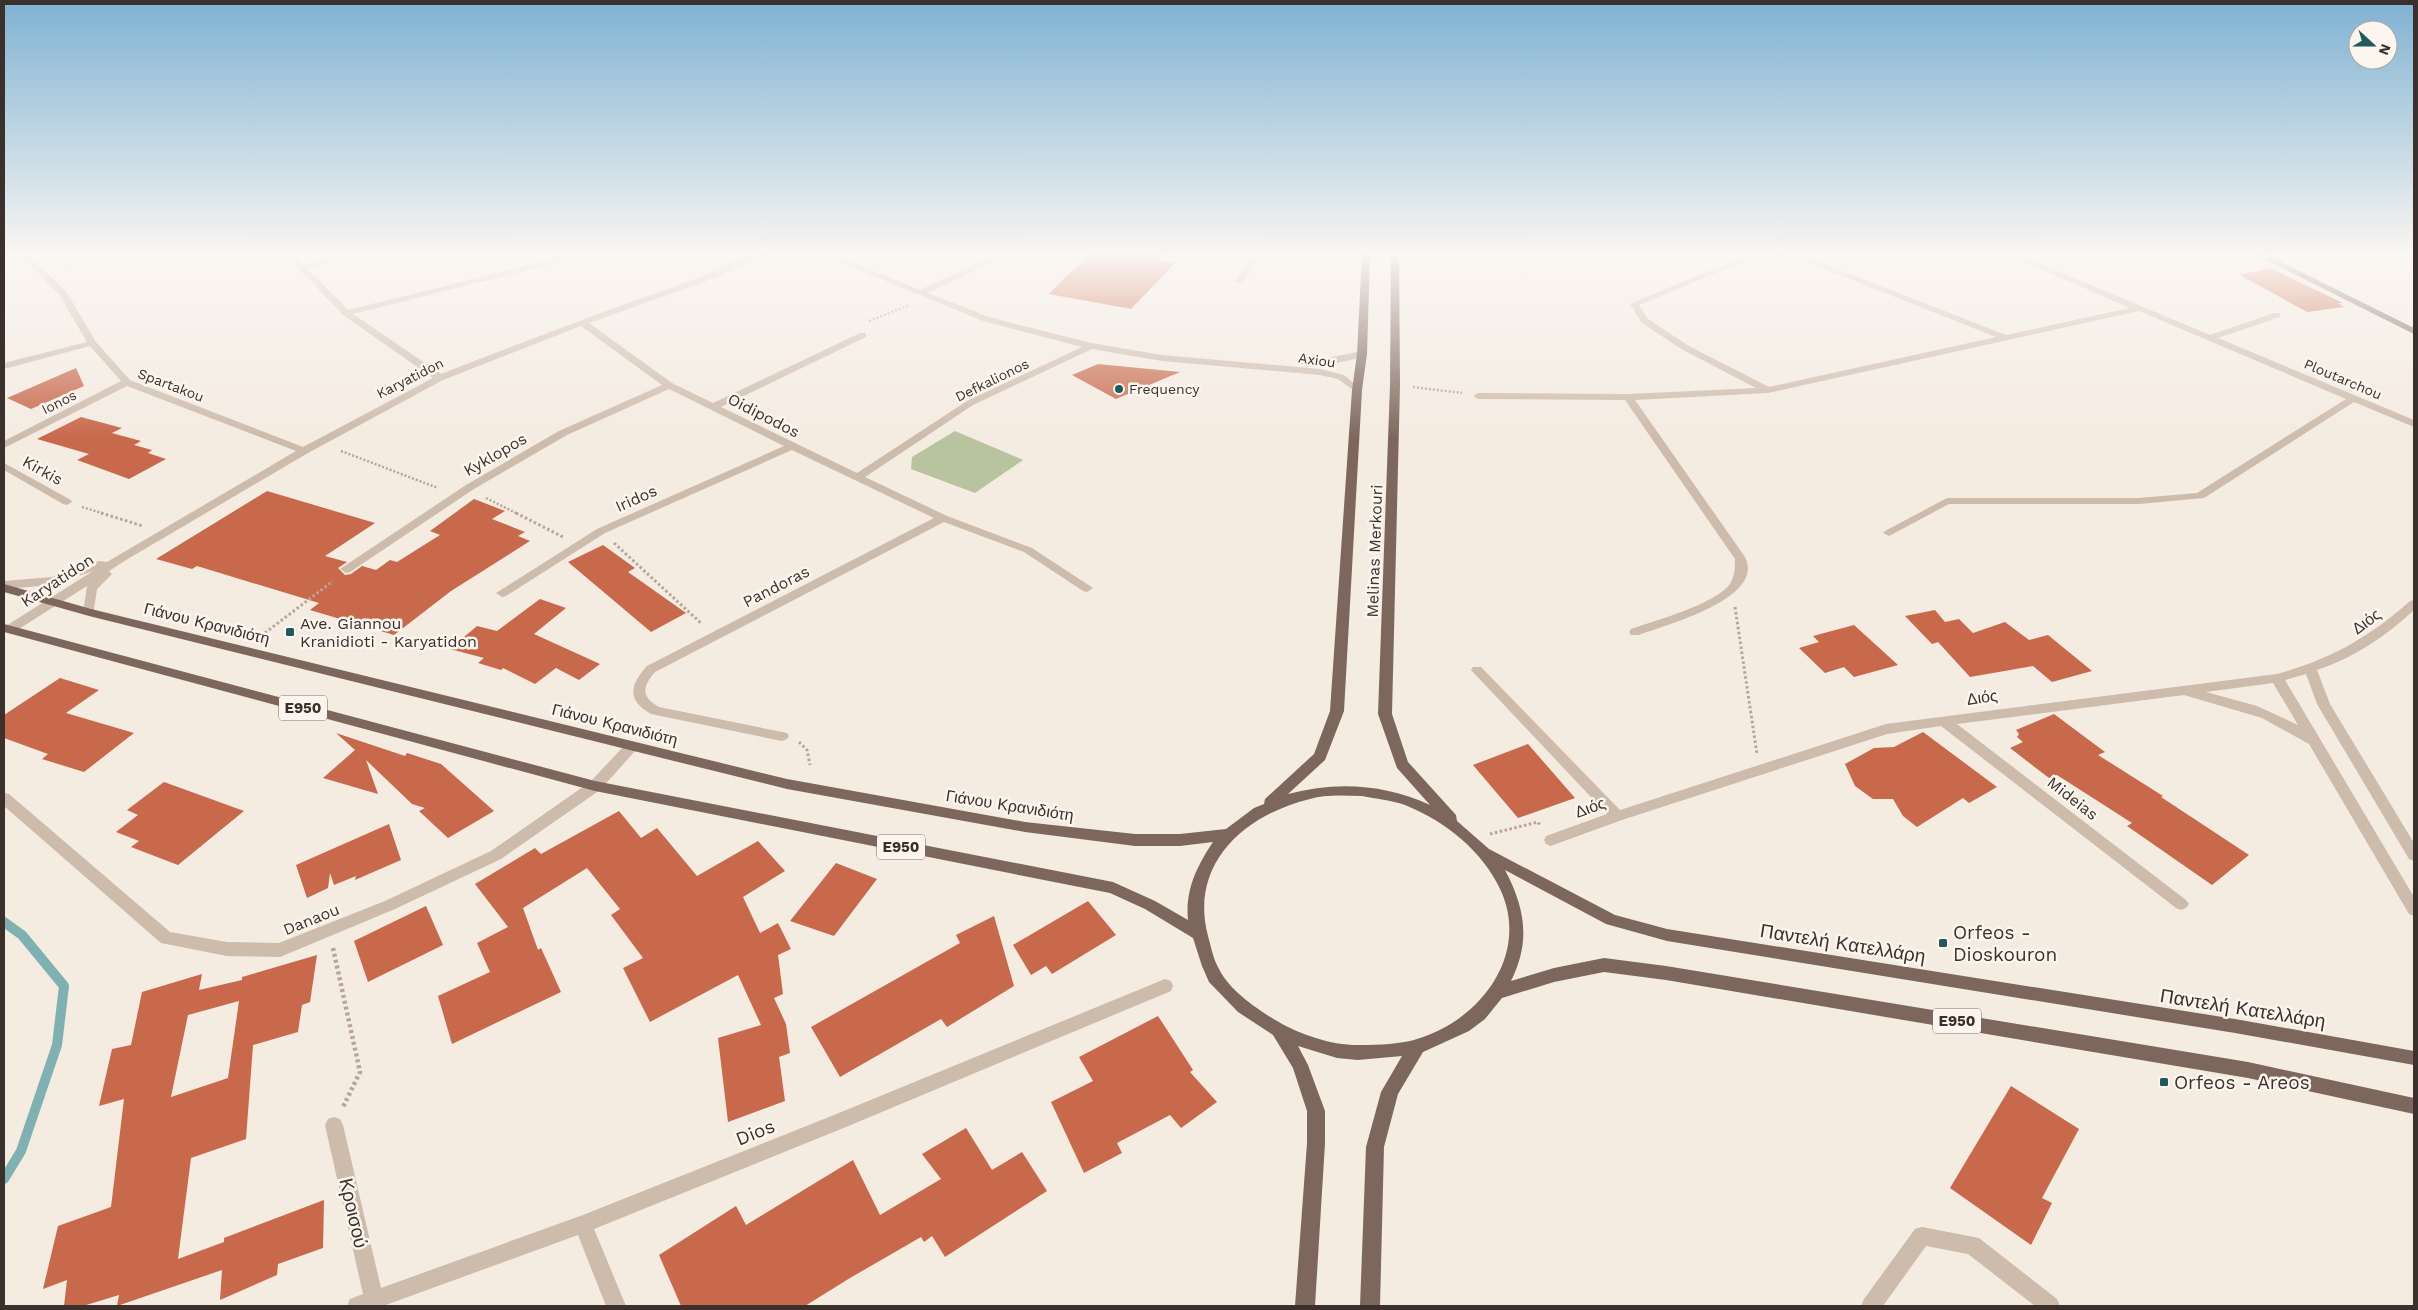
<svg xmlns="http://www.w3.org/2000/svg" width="2418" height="1310" font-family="'Work Sans',sans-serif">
	<rect width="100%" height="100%" fill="#f4ebe1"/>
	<path fill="#b8c4a0" d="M955 431 1023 460 975 493 911 469 912 457Z"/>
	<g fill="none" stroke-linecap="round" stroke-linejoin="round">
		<path stroke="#7fb0b2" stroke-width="10" d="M4 922 22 935 64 986 57 1045 21 1151 4 1179"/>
	</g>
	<path fill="#c8694b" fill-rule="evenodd" d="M1088 255H1165L1160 260 1176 262 1131 309 1049 294Z
		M2270 268 2343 303H2338L2344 307 2307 312 2240 275Z
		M1098 364 1180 372 1116 399 1072 375Z
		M76 368 84 386 31 409 7 398Z
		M81 417 122 428 112 433 141 441 134 445 152 450 148 453 166 459 129 479 77 460 89 454 37 439Z
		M267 491 375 523 325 556 347 562 338 568 345 575 351 574 362 566 376 570 390 560 397 562 440 535 430 531 474 499 505 511 492 519 525 532 518 536 530 541 451 591 394 635 310 610 319 603 197 566 192 569 156 559Z
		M603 545 635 568 628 572 686 613 651 632 568 562Z
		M540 599 566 608 534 634 600 664 579 680 556 668 535 684 503 668 501 670 478 663 484 658 450 649 477 626 497 631Z
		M1935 610 1945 622 1959 619 1973 633 2005 622 2029 640 2048 635 2092 671 2052 682 2033 666 1970 677 1938 642 1932 644 1905 616Z
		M1854 625 1898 665 1854 677 1844 667 1825 673 1799 648 1819 642 1813 636Z
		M60 678 99 690 66 713 134 733 84 772 42 759 48 754 4 738V715Z
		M2054 714 2105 752 2098 755 2163 796 2161 797 2249 855 2212 885 2127 826 2132 823 2057 775 2049 778 2010 748 2023 742 2017 737 2019 734 2016 730Z
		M1923 732 1997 787 1969 803 1963 798 1917 827 1903 816 1893 799H1873L1855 786 1845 764 1874 748 1894 747Z
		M336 733 405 756 407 753 441 764 494 811 448 838 419 811 425 808 412 804 366 760 378 794 323 778 355 750Z
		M1528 744 1575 798 1518 818 1473 765Z
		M164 782 244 811 178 865 131 847 139 841 116 832 138 815 127 810Z
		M619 811 641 838 657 828 697 876 758 841 785 871 743 897 760 933 778 923 791 949 778 955 783 994 774 998 786 1024 790 1053 779 1057 785 1101 728 1122 718 1038 761 1025 738 975 650 1022 623 968 643 958 611 915 620 909 587 868 523 908 538 950 541 948 561 992 452 1044 438 996 490 972 477 943 508 927 475 884 535 848 541 854Z
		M389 824 401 860 355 880 356 876 334 885 330 873 328 888 307 898 296 865Z
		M836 863 877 879 834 936 790 921Z
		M1088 901 1116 935 1052 974 1046 966 1031 975 1013 945Z
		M426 906 443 945 368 982 354 941Z
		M994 916 1014 986 947 1027 941 1019 840 1077 811 1027 960 943 956 935Z
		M317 955 310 1002 302 1005 298 1032 253 1045 246 1139 191 1158 178 1259 224 1242V1238L324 1200 323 1248 278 1264 277 1275 220 1300 222 1270 117 1306 119 1295 83 1306H64L67 1280 43 1289 58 1226 111 1207 124 1099 99 1106 112 1049 131 1045 142 992 202 974 199 990 242 980V977ZM239 1001 228 1078 171 1097 188 1015Z
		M1158 1016 1193 1070 1190 1072 1217 1102 1181 1128 1170 1115 1117 1143 1122 1153 1084 1173 1051 1102 1093 1081 1079 1057Z
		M2011 1086 2079 1129 2042 1198 2052 1203 2031 1245 1950 1188Z
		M966 1128 992 1170 1022 1152 1047 1191 945 1257 932 1236 924 1242 921 1237 850 1278 805 1306H681L659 1255 736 1206 746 1225 853 1160 880 1215 941 1179 922 1154Z"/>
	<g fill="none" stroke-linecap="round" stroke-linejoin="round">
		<path stroke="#b9a596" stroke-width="2.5" stroke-dasharray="2 2" stroke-linecap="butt" d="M61 267 105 255
			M869 321 910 305
			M1413 387 1462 393
			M341 451 438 488
			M486 498 518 514
			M82 507 105 514"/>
		<path stroke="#b9a596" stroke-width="3" stroke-dasharray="2.5 2.5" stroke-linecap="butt" d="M101 513 143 526
			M516 513 563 537
			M614 543 702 624
			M1735 607 1757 754
			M261 636 333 581
			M799 742 807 750 810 765
			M1490 834 1538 822 1540 826"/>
		<path stroke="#b9a596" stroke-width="4.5" stroke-dasharray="3 3" stroke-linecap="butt" d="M333 948 360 1072 343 1107"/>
		<path fill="#cdbbac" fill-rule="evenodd" d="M19 255H28L66 291 96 342 130 380 303 447 433 378 343 315 286 255H295L304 265 345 255H361L308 269 348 310 571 255H587L353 314 441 374C525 341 610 309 695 279 717 271 740 255 763 255L715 278 589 323 672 383 713 403 860 333H866V337L721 407 857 473 967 401 1082 347 983 321 823 255H835L920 290 995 255H1007L928 293 989 317 1091 343 1162 355 1320 369 1344 375 1362 390 1357 393 1338 379 1320 375 1162 361 1092 349 973 405 865 477 947 516 1032 548 1093 588 1087 592 1083 591 1024 552 944 522 655 672C642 687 641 697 659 707L787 733 789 736 787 739 782 741 651 714C627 700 629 686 647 666L934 518 792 450 605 533 506 596 502 597 496 593 597 529 784 446 669 389 567 435 474 489 350 572 346 573 340 569 466 485 559 431 662 385 581 326 443 380 308 453 126 560 109 571 112 574 97 589 93 615H85L83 612 87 586 14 632H6L4 629 6 626 93 571 53 585 4 589V581L52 577 99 561 107 562 296 451 127 386 4 448V441L121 381 90 346 4 369V363L87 342 59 294Z
			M1253 255H1262L1242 283H1236L1235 281Z
			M1296 255H1343L1341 261 1338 262Z
			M1748 255H1760L1639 305 1648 319 1689 346 1769 387 1996 337 1789 255H1802L2006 335 2130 308 2008 255H2020L2210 335 2274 313H2280V317L2218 338 2414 420V427L2354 402 2204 498 2139 504H1949L1889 536 1883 533 1885 531 1947 498H2139L2197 493 2346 399 2139 311 1768 393 1635 400 1745 557C1766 599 1665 625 1639 635H1631L1629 632 1631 629C1654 621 1720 603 1731 582 1735 575 1735 567 1735 559L1625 400 1478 399 1473 396 1478 393 1628 394 1756 388 1683 350 1642 323 1630 304Z
			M1362 351 1365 352V356C1350 360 1310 372 1298 362L1303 359 1318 360Z
			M4 463 71 500 72 502 67 505 63 504 4 470Z
			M2414 600V610C2386 636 2354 658 2317 670L2330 704 2414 843V861L2409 859 2317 704 2306 674 2285 680 2414 897V916L2409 914 2309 744 2262 718 2184 695 1957 724 2186 900 2189 904 2186 908 2181 910 2176 908 1941 726 1887 734 1622 820 1556 844 1551 846 1546 844 1544 840 1546 836 1607 814 1471 670 1473 667H1481L1620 810 1886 724 2277 674C2331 659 2368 638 2410 601ZM2273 683 2298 725 2257 706 2206 692Z
			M631 742 636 744 638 747 636 750 600 790 501 859 395 909 280 957 227 956 161 943 4 806V793L9 794 170 932 227 942 279 943 385 901 491 851 590 782 626 744Z
			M1165 979 1171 981 1173 986 1171 991 846 1127 594 1229 626 1306H606L578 1235 383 1306H347L350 1299 363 1294 325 1125 328 1119 334 1117 340 1119 343 1125 381 1288 583 1215 834 1115Z
			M1922 1227 1979 1238 2057 1299 2060 1306H2035L1968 1254 1926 1246 1883 1306H1861L1864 1299 1915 1229Z"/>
		<path fill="#7d675c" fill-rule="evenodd" d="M1362 255H1370L1367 354 1362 390 1344 711 1325 760 1288 794C1336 781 1385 784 1430 805L1397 768 1378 714 1390 385 1391 255H1399L1400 385 1392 714 1408 762 1456 815 1457 821 1489 849 1615 915 1667 929 2235 1019 2414 1051V1065L2235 1033 1667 941 1606 924 1505 870C1525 908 1531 941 1511 981L1554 968 1604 958 1666 966 2248 1062 2414 1098V1114L2248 1078 1666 980 1604 972 1554 982 1502 998 1485 1019 1469 1031 1423 1052 1398 1094 1384 1147 1380 1306H1360L1366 1147 1381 1092 1402 1056 1358 1060 1337 1058 1298 1046 1308 1065 1325 1111V1143L1315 1306H1295L1307 1143V1111L1293 1068 1273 1035 1238 1012 1209 982 1202 966 1193 938 1145 909 1110 893 595 791 4 632V624L595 781 1113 882 1155 901 1188 920C1185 890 1197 866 1213 842L1180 846H1135L1025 832 787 789 89 616 4 592V584L91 609 787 779 1025 822 1135 834H1180L1226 829 1254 808 1264 804 1265 799 1314 754 1330 711 1352 390 1357 354ZM1362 796C1376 799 1391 800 1405 805 1445 821 1483 851 1501 891 1530 956 1479 1021 1417 1039 1403 1044 1377 1045 1361 1045 1333 1046 1301 1035 1277 1021 1257 1009 1230 991 1219 969 1213 959 1211 946 1208 936 1189 864 1244 815 1310 799 1326 794 1345 796 1362 796Z
			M2256 255H2267L2414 328V334Z"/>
	</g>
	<linearGradient id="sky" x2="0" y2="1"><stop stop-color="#7eb2d2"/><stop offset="0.58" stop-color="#faf6f2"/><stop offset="1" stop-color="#faf6f2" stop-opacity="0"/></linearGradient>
	<rect width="2418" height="439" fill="url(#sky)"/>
	<g fill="#1f5a5e" stroke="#fbf5ee" stroke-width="2">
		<circle cx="1119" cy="389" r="5"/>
		<rect x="285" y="627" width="10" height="10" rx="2.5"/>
		<rect x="1938" y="938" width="10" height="10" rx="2.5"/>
		<rect x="2159" y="1077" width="10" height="10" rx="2.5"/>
	</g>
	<g text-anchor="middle" stroke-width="5" stroke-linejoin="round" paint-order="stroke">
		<g font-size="14" fill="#3b302b" stroke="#fbf5ee">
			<text transform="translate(1317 360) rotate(8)" y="5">Axiou</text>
			<text transform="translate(410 378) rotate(-27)" y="5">Karyatidon</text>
			<text transform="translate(2343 379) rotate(23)" y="5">Ploutarchou</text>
			<text transform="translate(992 380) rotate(-26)" y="5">Defkalionos</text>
			<text transform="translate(171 385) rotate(21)" y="5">Spartakou</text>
			<text transform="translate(59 402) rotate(-27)" y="5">Ionos</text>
		</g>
		<g font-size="14" fill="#3b302b" stroke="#fbf5ee" text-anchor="start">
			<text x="1129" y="394">Frequency</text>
		</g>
		<g fill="#fbf5ee" stroke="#756b66" stroke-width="1">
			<rect x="279" y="695.5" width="48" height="25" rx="4"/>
			<rect x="877" y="834.5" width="48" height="25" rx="4"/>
			<rect x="1933" y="1008.5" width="48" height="25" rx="4"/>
		</g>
		<g font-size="15" font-weight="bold" fill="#3b302b">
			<text x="303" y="713">E950</text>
			<text x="901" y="852">E950</text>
			<text x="1957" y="1026">E950</text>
		</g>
		<g font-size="16" fill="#3b302b" stroke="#fbf5ee">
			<text transform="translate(764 415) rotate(27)" y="6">Oidipodos</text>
			<text transform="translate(495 454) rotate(-30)" y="6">Kyklopos</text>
			<text transform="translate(43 470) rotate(29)" y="6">Kirkis</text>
			<text transform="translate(636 498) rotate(-24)" y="6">Iridos</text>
			<text transform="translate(1374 551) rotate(-88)" y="6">Melinas Merkouri</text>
			<text transform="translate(57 580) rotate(-33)" y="6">Karyatidon</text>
			<text transform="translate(776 586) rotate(-27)" y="6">Pandoras</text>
			<text transform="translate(2366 621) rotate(-37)" y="6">Διός</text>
			<text transform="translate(207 623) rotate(14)" y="6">Γιάνου Κρανιδιότη</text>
			<text transform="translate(1982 697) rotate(-8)" y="6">Διός</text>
			<text transform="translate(615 724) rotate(14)" y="6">Γιάνου Κρανιδιότη</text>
			<text transform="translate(2073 798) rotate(38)" y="6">Mideias</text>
			<text transform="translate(1010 805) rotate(9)" y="6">Γιάνου Κρανιδιότη</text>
			<text transform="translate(1590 807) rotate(-20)" y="6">Διός</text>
			<text transform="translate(311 919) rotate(-22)" y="6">Danaou</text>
		</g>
		<g font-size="16" fill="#3b302b" stroke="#fbf5ee" text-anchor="start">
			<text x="300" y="629">Ave. Giannou<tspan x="300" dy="18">Kranidioti - Karyatidon</tspan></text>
		</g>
		<g font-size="19" fill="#3b302b" stroke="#fbf5ee" text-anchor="start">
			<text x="1953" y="939">Orfeos -<tspan x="1953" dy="22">Dioskouron</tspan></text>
			<text x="2174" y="1089">Orfeos - Areos</text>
		</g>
		<g font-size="19" fill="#3b302b" stroke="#fbf5ee">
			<text transform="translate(1843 943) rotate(9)" y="7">Παντελή Κατελλάρη</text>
			<text transform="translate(2243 1008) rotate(9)" y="7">Παντελή Κατελλάρη</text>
			<text transform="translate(755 1132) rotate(-22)" y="7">Dios</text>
			<text transform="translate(354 1213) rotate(77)" y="7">Κροισού</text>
		</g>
	</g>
	<rect width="2418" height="1310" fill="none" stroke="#3b302b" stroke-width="10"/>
	<g transform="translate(2373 45) rotate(111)"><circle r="24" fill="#fbf5ee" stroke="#aea6a0"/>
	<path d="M0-4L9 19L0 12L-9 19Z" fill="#1f5a5e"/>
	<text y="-8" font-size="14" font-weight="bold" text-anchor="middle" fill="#3b302b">N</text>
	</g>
</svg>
